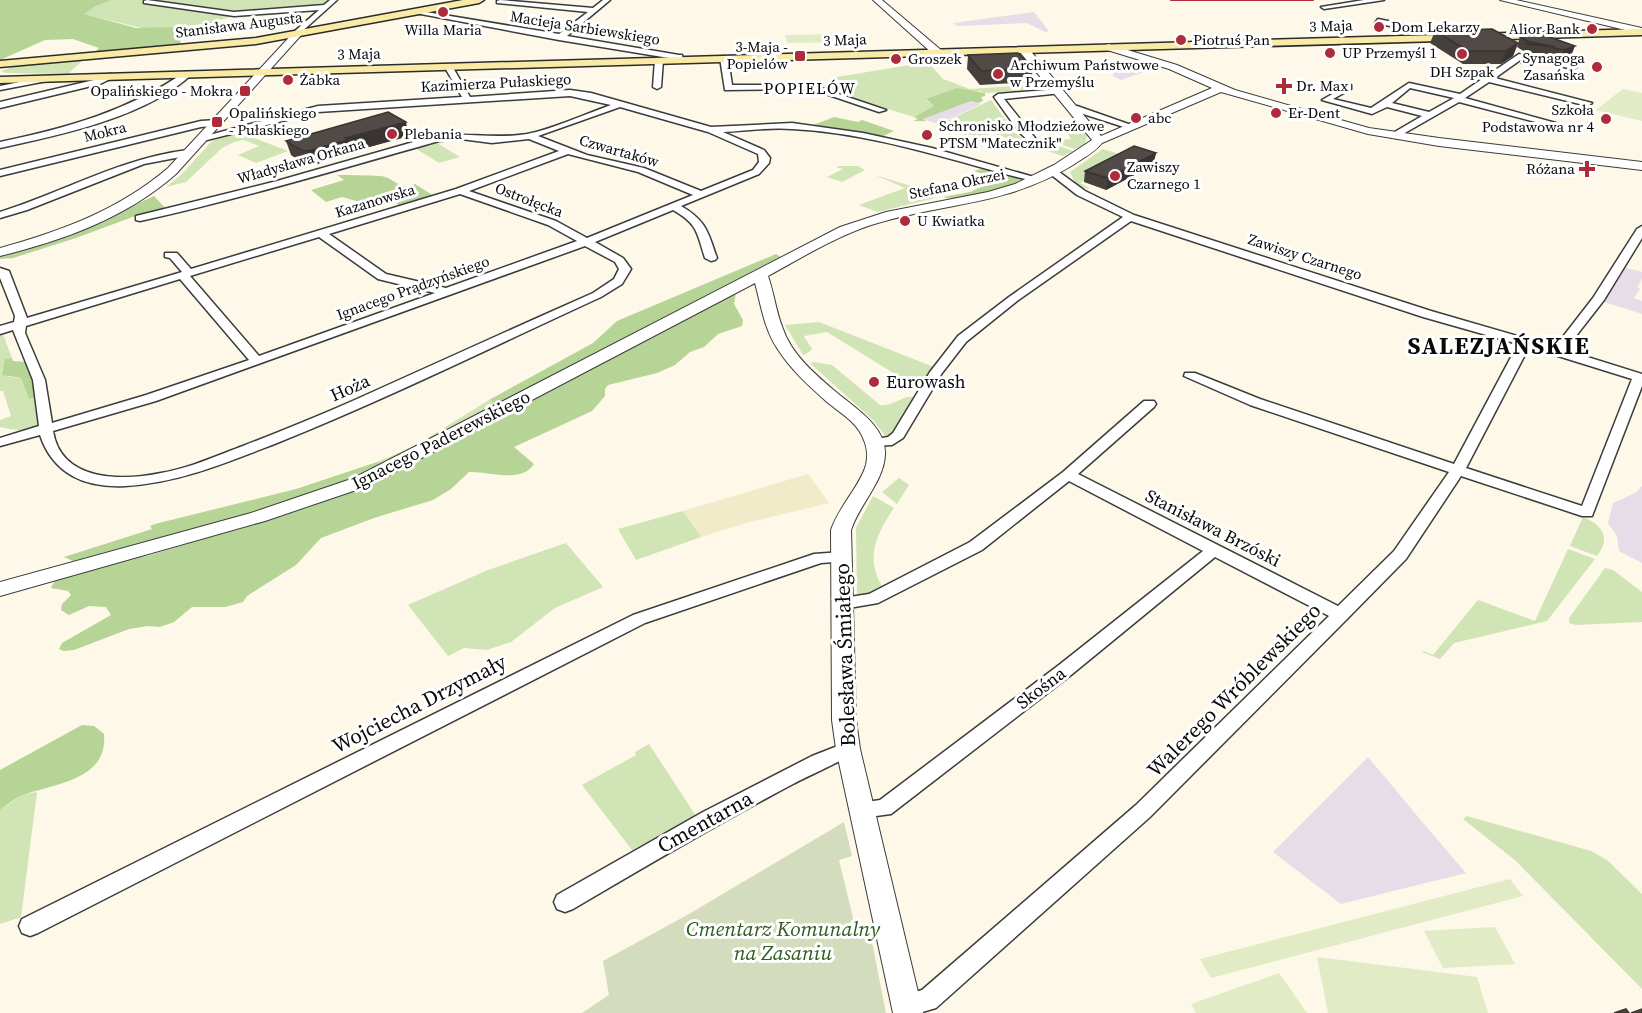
<svg xmlns="http://www.w3.org/2000/svg" width="1642" height="1013" font-family="'Source Serif 4',serif">
	<rect width="100%" height="100%" fill="#fdf8e7"/>
	<path fill="#e6dde8" d="M1034 12 1049 31 1045 32 1027 23 957 26 953 23Z
		M1122 63 1147 71 1121 80 1113 76 1112 67Z
		M971 101 981 104 939 124 922 119Z
		M1619 266 1642 272V279L1637 287 1640 289 1634 298 1642 301V314L1598 300Z
		M1642 486V563L1619 551 1617 536 1608 523 1613 503 1635 493Z
		M1368 757 1429 830 1466 873 1341 904 1273 852Z"/>
	<path fill="#f1ebca" d="M808 474 829 503 746 523 701 537 683 511Z"/>
	<path fill="#d0e4b5" d="M111 0H330L323 5 240 13 209 24 146 29 83 14 94 7Z
		M84 59 68 74 6 73 1 71 18 65Z
		M928 62 943 79 970 89 1045 84 1048 89 985 93 980 91 926 100 934 106 914 117 848 97 853 95 831 78Z
		M991 100 1013 130 1026 143 1036 146 1053 144 1073 151 1063 156 992 133 981 138 968 134 965 135 939 125Z
		M1060 121H1075L1087 136 1085 144 1075 149 1053 142 1052 141 1071 139Z
		M238 132 288 151 256 163 238 155 259 146 244 140 234 142 222 148 186 182 166 187 182 174 212 141Z
		M434 141 460 157 439 163 413 147Z
		M1103 149 1129 157 1080 183 1090 188 1087 189 1075 183 1070 172Z
		M838 166H858L865 170 842 182 827 177 843 169 836 167Z
		M875 175 911 186 935 198 878 212 859 205 905 188Z
		M819 322 934 367 921 387H916L827 332 804 336 812 349 808 353 803 355 785 325Z
		M0 332H2L12 358H9L2 370 9 377 21 378 29 399 37 397 42 421C31 434 14 430 0 427V420L11 416 3 391H0Z
		M814 362 832 365 880 405C893 407 902 395 915 397L893 434 886 437 873 420 810 363Z
		M489 400 497 404 382 464 377 462 413 447Z
		M899 478 909 485 897 504 882 492Z
		M873 496 894 508C876 535 864 559 884 589L868 598H857L856 528Z
		M683 511 701 537 636 560 618 529Z
		M1583 517C1603 525 1611 538 1597 556L1570 546Z
		M566 543 603 587 555 608 511 642 487 650 464 648 448 656 408 605 488 570Z
		M1568 549 1595 559 1547 621 1454 643 1440 659 1422 652 1424 651 1433 655 1478 600 1535 621Z
		M1605 568 1613 570 1642 592V622L1576 625 1569 623V618Z
		M649 744 696 816 632 850 582 785 636 755 635 752Z
		M37 792 21 917 0 924V810L22 795Z
		M1467 816 1591 851 1607 860 1642 894V989L1516 861 1463 819Z"/>
	<path fill="#b5d495" d="M0 0H111L94 7 84 14 136 28 175 27 181 42 175 47 94 53 99 48 73 39 45 40 0 60Z
		M957 88 985 93V96L981 97 983 101 978 103 971 101 923 119 926 121H913L918 119 914 117 934 106 926 99Z
		M834 117 858 122 862 120 894 131 881 137 811 126Z
		M988 167 1024 178C1008 188 961 203 943 197L970 192 998 179 974 171Z
		M337 175C352 175 366 175 380 176 396 177 396 191 415 184L434 196 400 206 391 199 394 196 389 195 369 201 372 203 367 204 342 197 326 202 311 190 344 180Z
		M154 196 168 211H155L138 215 76 238 13 258 0 259V256L85 228Z
		M776 254 781 257 497 404 489 400 593 343 617 321Z
		M736 292 734 304 743 320 742 326 718 334 704 347 690 352 675 365 657 373 608 385 605 389V396L592 411 514 447 534 464C521 484 489 471 469 472L451 489 433 500 374 518 321 538 296 565 247 596 243 602 225 607H192L174 622 160 627 148 626 129 629 74 650 64 651 59 649 62 643 111 615 106 607 89 606 69 615 61 610 62 604 71 595 68 591 51 588 55 580 88 565 147 556 183 545 304 503Z
		M12 358 13 361 26 362 34 381 37 397 29 399 21 378 2 375 5 359Z
		M377 462 382 464C285 510 176 532 73 561L64 557 152 529 150 526 155 524 296 489Z
		M82 725 94 726 104 734C108 780 56 783 23 795 15 798 7 805 0 810V770Z"/>
	<path fill="#d3dcbc" d="M844 822 852 856 839 860 854 922 869 927 886 1013H582L609 995 603 961 689 914Z"/>
	<path fill="#e1ecc6" d="M840 34 842 42 787 43 785 35Z
		M1623 89 1642 93V121L1596 110Z
		M1510 879 1523 896 1211 978 1200 959Z
		M1495 927 1515 964 1443 968 1424 931Z
		M1317 957 1477 977 1488 1013H1328Z
		M1279 973 1307 1013H1196L1191 1004Z"/>
	<g fill="none" stroke-linecap="round" stroke-linejoin="round">
		<g stroke="#3c3c3c" stroke-width="3">
			<path id="minor" d="M147 0 234 12 324 5 330 0H337L298 35 295 31 319 10 234 16 144 3V1Z
				M500 0 593 8 603 0H610L567 36 679 55H682L683 60 679 62 675 59 559 40 410 12 414 10 559 34 588 12 497 3V1Z
				M1364 0H1384L1324 9 1321 7Z
				M1378 19 1403 24 1404 26 1400 28 1375 23Z
				M1519 54 1526 56 1495 78 1592 103 1588 106 1489 82 1465 98 1563 125 1559 128 1459 102 1396 138 1391 135 1393 133 1422 116 1387 107 1372 114 1322 100 1348 85H1351V89L1333 99 1371 108 1409 83 1460 94ZM1410 88 1454 98 1429 112 1392 103Z
				M1530 55 1576 65 1577 67 1573 69 1527 59V55Z
				M724 56 728 58 732 85H812L886 110 879 112 811 89 725 90 720 58Z
				M659 58 663 60 661 87 657 89 653 87 655 60Z
				M448 64 452 66 470 97 570 90 591 93 711 127 792 123 863 133 932 148 1041 179 1036 182C956 162 875 133 792 129 770 127 746 131 723 132L764 150 770 158 769 163 759 174 681 206C707 221 708 233 717 258L715 260 711 261 705 258C697 233 698 224 673 210L595 242 623 258 631 269 622 284 601 297C494 346 387 399 277 443 228 462 179 483 125 486 85 488 53 474 40 435L0 446V438L39 426 33 380 13 330 0 334V326L14 322 15 316 0 278V268L9 271 27 318 182 272 170 258 165 257V253H177L191 269 456 189 559 151 529 139 492 143 461 139 439 141C340 169 240 199 140 221L136 220V216L277 181 438 135C468 133 497 139 527 134 553 129 585 114 611 105L570 96 318 112 203 141 198 138 318 106 462 97 444 66ZM620 107 708 132 758 154 759 162 753 170 701 191 644 168 587 155 538 136ZM568 154 638 172 693 195 587 238 556 221 469 191ZM460 194 548 225 577 241 446 288 386 274 329 234ZM319 237 378 279 435 293 259 356 190 276ZM585 246 615 262 619 269 614 279 593 293C514 328 435 364 357 399 319 416 281 431 243 446 216 456 190 468 161 473 122 481 61 482 53 431L156 401ZM180 279 249 360 146 395 52 423 45 380 25 333 26 326Z
				M185 72 192 74C147 117 60 135 0 148V142C67 128 128 111 185 72Z
				M109 74H112V78L100 84 0 108V102L94 80Z
				M49 76 53 78 52 80 0 90V86Z
				M1059 89H1062V93L1004 99 1039 143 1034 146 1019 132 994 97 998 94Z
				M1071 106H1077L1137 127 1130 129 1071 110Z
				M217 120 220 121V125L201 127 0 176V170L201 121Z
				M188 150 193 153 191 155 144 164 27 210 0 218V212C64 192 121 158 188 150Z
				M1049 169H1055L1085 191 1134 215 1431 311 1555 347 1593 298 1637 229 1642 226V238L1604 300 1565 350 1642 374V386L1592 516H1582L1461 476 1406 559 1347 619 1150 817 936 1008 919 1013H898L894 1005 898 997 922 990 1136 805 1329 616 1215 557 1071 675 891 814 861 818 854 816 851 810 854 804 880 800 1059 665 1203 551 1069 481 982 550 878 603 843 609 837 607 835 603 837 599 869 594 970 542 1063 472 1144 401H1154L1156 404 1154 407 1078 474 1338 606 1394 551 1449 472 1250 405 1184 376 1185 373H1195L1260 399 1454 464 1518 344 1423 317 1131 221 1017 301 966 342 942 373 903 438 892 445 870 446 868 443 870 440 888 437 893 433 930 372 958 336 1009 297 1123 217 1077 195 1049 173ZM1529 347 1632 379 1582 506 1466 468Z
				M842 552 848 553 850 557 848 561 821 563 645 623 38 933 30 936 22 933 19 926 22 919 633 615 814 554Z
				M848 742 855 744 857 749C853 757 805 777 793 784 719 823 646 866 573 909L565 912 557 909 554 902 557 895 703 812 812 756Z"/>
		</g>
		<g stroke="#3c3c3c" stroke-width="2">
			<path id="tertiary" d="M873 0H882L941 50V54H933Z
				M1500 0H1516L1642 28V34Z
				M295 31 303 33 176 174C126 218 64 240 0 256V248C61 231 119 210 168 168Z
				M1108 44 1177 65 1235 90 1369 128 1439 138 1642 162V170L1439 146 1368 134 1221 92 1102 143C1094 153 1083 158 1073 165 1004 207 943 202 871 225 835 237 801 258 768 276 774 293 776 312 783 329 792 355 816 375 836 392 855 408 887 427 885 455 884 481 859 505 851 530L856 720 860 749 923 1013H893L836 749 832 720 831 530C839 506 860 486 866 465 868 456 867 446 863 438 857 422 840 413 827 402 809 386 790 369 777 348 764 328 761 305 755 283L368 486 265 521 0 596V582L251 513 354 478 840 227 886 212 988 192 1015 184 1054 165 1092 140 1020 52V48H1028L1101 136 1212 88 1169 69 1104 49 1103 47Z"/>
		</g>
		<g stroke="#2b2b2b" stroke-width="3">
			<path id="secondary" d="M463 0H484L479 3 256 44 0 67V61L256 38Z
				M1642 29V35L0 83V77Z"/>
		</g>
		<use href="#minor" fill="#fff" fill-rule="evenodd"/>
		<use href="#tertiary" fill="#fff" fill-rule="evenodd"/>
		<use href="#secondary" fill="#f9eba6" fill-rule="evenodd"/>
		<path stroke="#ae2c3a" stroke-width="2" d="M1171 0H1313"/>
	</g>
	<path fill="#46403d" d="M1435 31 1518 43 1513 56 1501 64H1463L1430 43Z
		M1544 35 1571 56 1560 61 1551 58 1547 66 1520 64 1525 52 1517 47 1520 37Z
		M968 55 1033 68 1031 82 980 85 967 69Z
		M409 136 351 152 352 154 313 165H305L291 155 286 141Z
		M1156 153 1153 165 1106 190 1084 182 1085 171Z"/>
	<path fill="#393432" d="M1518 43 1513 56 1501 64 1506 51Z
		M1575 46 1571 56 1560 61 1564 50Z
		M406 122 409 136 351 152 352 154 313 165 308 151 345 138Z
		M1156 153 1153 165 1106 190 1108 178Z"/>
	<path fill="#514a47" stroke="#393432" stroke-width="1.5" d="M1492 29 1518 43 1506 51H1468L1435 31Z
		M1544 35 1575 46 1564 50 1554 48 1555 47 1529 42 1520 37Z
		M1531 42 1555 47 1527 44Z
		M1018 53 1033 68 981 71 968 55Z
		M388 112 406 122 345 138 348 140 308 151 301 150 286 141Z
		M1134 146 1156 153 1108 178 1085 171Z
		M1626 1009 1629 1013H1614Z
		M1642 1009V1013H1631Z"/>
	<g fill="#ae2c3a" stroke="#fff" stroke-width="2">
		<circle cx="443" cy="12" r="6"/>
		<circle cx="1379" cy="27" r="6"/>
		<circle cx="1592" cy="29" r="6"/>
		<circle cx="1181" cy="40" r="6"/>
		<circle cx="1330" cy="53" r="6"/>
		<circle cx="1462" cy="54" r="6"/>
		<rect x="794" y="50" width="12" height="12" rx="3"/>
		<circle cx="896" cy="59" r="6"/>
		<circle cx="1597" cy="67" r="6"/>
		<circle cx="998" cy="74" r="6"/>
		<circle cx="288" cy="80" r="6"/>
		<path d="M1281 77h6v6h6v6h-6v6h-6v-6h-6v-6h6z"/>
		<rect x="239" y="85" width="12" height="12" rx="3"/>
		<circle cx="1276" cy="113" r="6"/>
		<circle cx="1136" cy="118" r="6"/>
		<circle cx="1606" cy="119" r="6"/>
		<rect x="211" y="116" width="12" height="12" rx="3"/>
		<circle cx="392" cy="134" r="6"/>
		<circle cx="927" cy="135" r="6"/>
		<path d="M1584 160h6v6h6v6h-6v6h-6v-6h-6v-6h6z"/>
		<circle cx="1115" cy="176" r="6"/>
		<circle cx="905" cy="221" r="6"/>
		<circle cx="874" cy="382" r="6"/>
	</g>
	<g text-anchor="middle" stroke-width="6" stroke-linejoin="round" paint-order="stroke">
		<g font-size="15" fill="#090909" stroke="#fff">
			<text transform="translate(239 25) rotate(-7)" y="5">Stanisława Augusta</text>
			<text transform="translate(1331 26) rotate(-2)" y="5">3 Maja</text>
			<text transform="translate(585 28) rotate(9)" y="5">Macieja Sarbiewskiego</text>
			<text transform="translate(845 40) rotate(-2)" y="5">3 Maja</text>
			<text transform="translate(359 54) rotate(-1)" y="5">3 Maja</text>
			<text transform="translate(496 83) rotate(-3)" y="5">Kazimierza Pułaskiego</text>
			<text transform="translate(105 132) rotate(-14)" y="5">Mokra</text>
			<text transform="translate(619 151) rotate(16)" y="5">Czwartaków</text>
			<text transform="translate(301 161) rotate(-16)" y="5">Władysława Orkana</text>
			<text transform="translate(957 184) rotate(-12)" y="5">Stefana Okrzei</text>
			<text transform="translate(529 200) rotate(21)" y="5">Ostrołęcka</text>
			<text transform="translate(375 201) rotate(-17)" y="5">Kazanowska</text>
			<text transform="translate(1305 257) rotate(18)" y="5">Zawiszy Czarnego</text>
			<text transform="translate(413 288) rotate(-20)" y="5">Ignacego Prądzyńskiego</text>
		</g>
		<g font-size="15" fill="#090909" stroke="#fff" text-anchor="start">
			<text x="1391" y="32">Dom Lekarzy</text>
			<text x="1580" y="34" text-anchor="end">Alior Bank</text>
			<text x="443" y="35" text-anchor="middle">Willa Maria</text>
			<text x="1193" y="45">Piotruś Pan</text>
			<text x="788" y="52" text-anchor="end">3-Maja -<tspan x="788" dy="17">Popielów</tspan></text>
			<text x="1342" y="58">UP Przemyśl 1</text>
			<text x="1585" y="63" text-anchor="end">Synagoga<tspan x="1585" dy="17">Zasańska</tspan></text>
			<text x="908" y="64">Groszek</text>
			<text x="1010" y="70">Archiwum Państwowe<tspan x="1010" dy="17">w Przemyślu</tspan></text>
			<text x="1462" y="77" text-anchor="middle">DH Szpak</text>
			<text x="300" y="85">Żabka</text>
			<text x="1296" y="91">Dr. Max</text>
			<text x="233" y="96" text-anchor="end">Opalińskiego - Mokra</text>
			<text x="1594" y="115" text-anchor="end">Szkoła<tspan x="1594" dy="17">Podstawowa nr 4</tspan></text>
			<text x="229" y="118">Opalińskiego<tspan x="229" dy="17">- Pułaskiego</tspan></text>
			<text x="1288" y="118">Er-Dent</text>
			<text x="1148" y="123">abc</text>
			<text x="939" y="131">Schronisko Młodzieżowe<tspan x="939" dy="17">PTSM "Matecznik"</tspan></text>
			<text x="404" y="139">Plebania</text>
			<text x="1127" y="172">Zawiszy<tspan x="1127" dy="17">Czarnego 1</tspan></text>
			<text x="1575" y="174" text-anchor="end">Różana</text>
			<text x="917" y="226">U Kwiatka</text>
		</g>
		<g font-size="16" letter-spacing="1.5" fill="#090909" stroke="#fff">
			<text x="810" y="94">POPIELÓW</text>
		</g>
		<g font-size="18" fill="#090909" stroke="#fff" text-anchor="start">
			<text x="886" y="388">Eurowash</text>
		</g>
		<g font-size="18" fill="#090909" stroke="#fff">
			<text transform="translate(350 388) rotate(-24)" y="6">Hoża</text>
			<text transform="translate(441 440) rotate(-27)" y="6">Ignacego Paderewskiego</text>
			<text transform="translate(1213 528) rotate(27)" y="6">Stanisława Brzóski</text>
			<text transform="translate(1041 688) rotate(-37)" y="6">Skośna</text>
		</g>
		<g font-size="21" fill="#090909" stroke="#fff">
			<text transform="translate(845 655) rotate(-92)" y="7">Bolesława Śmiałego</text>
			<text transform="translate(1234 690) rotate(-45)" y="7">Walerego Wróblewskiego</text>
			<text transform="translate(419 704) rotate(-27)" y="7">Wojciecha Drzymały</text>
			<text transform="translate(705 822) rotate(-29)" y="7">Cmentarna</text>
		</g>
		<g font-size="21" font-style="italic" fill="#2f5b20" stroke="#fff">
			<text x="783" y="936">Cmentarz Komunalny<tspan x="783" dy="24">na Zasaniu</tspan></text>
		</g>
		<g font-size="24" font-weight="bold" letter-spacing="1.5" fill="#090909" stroke="#fff">
			<text x="1499" y="354">SALEZJAŃSKIE</text>
		</g>
	</g>
</svg>
